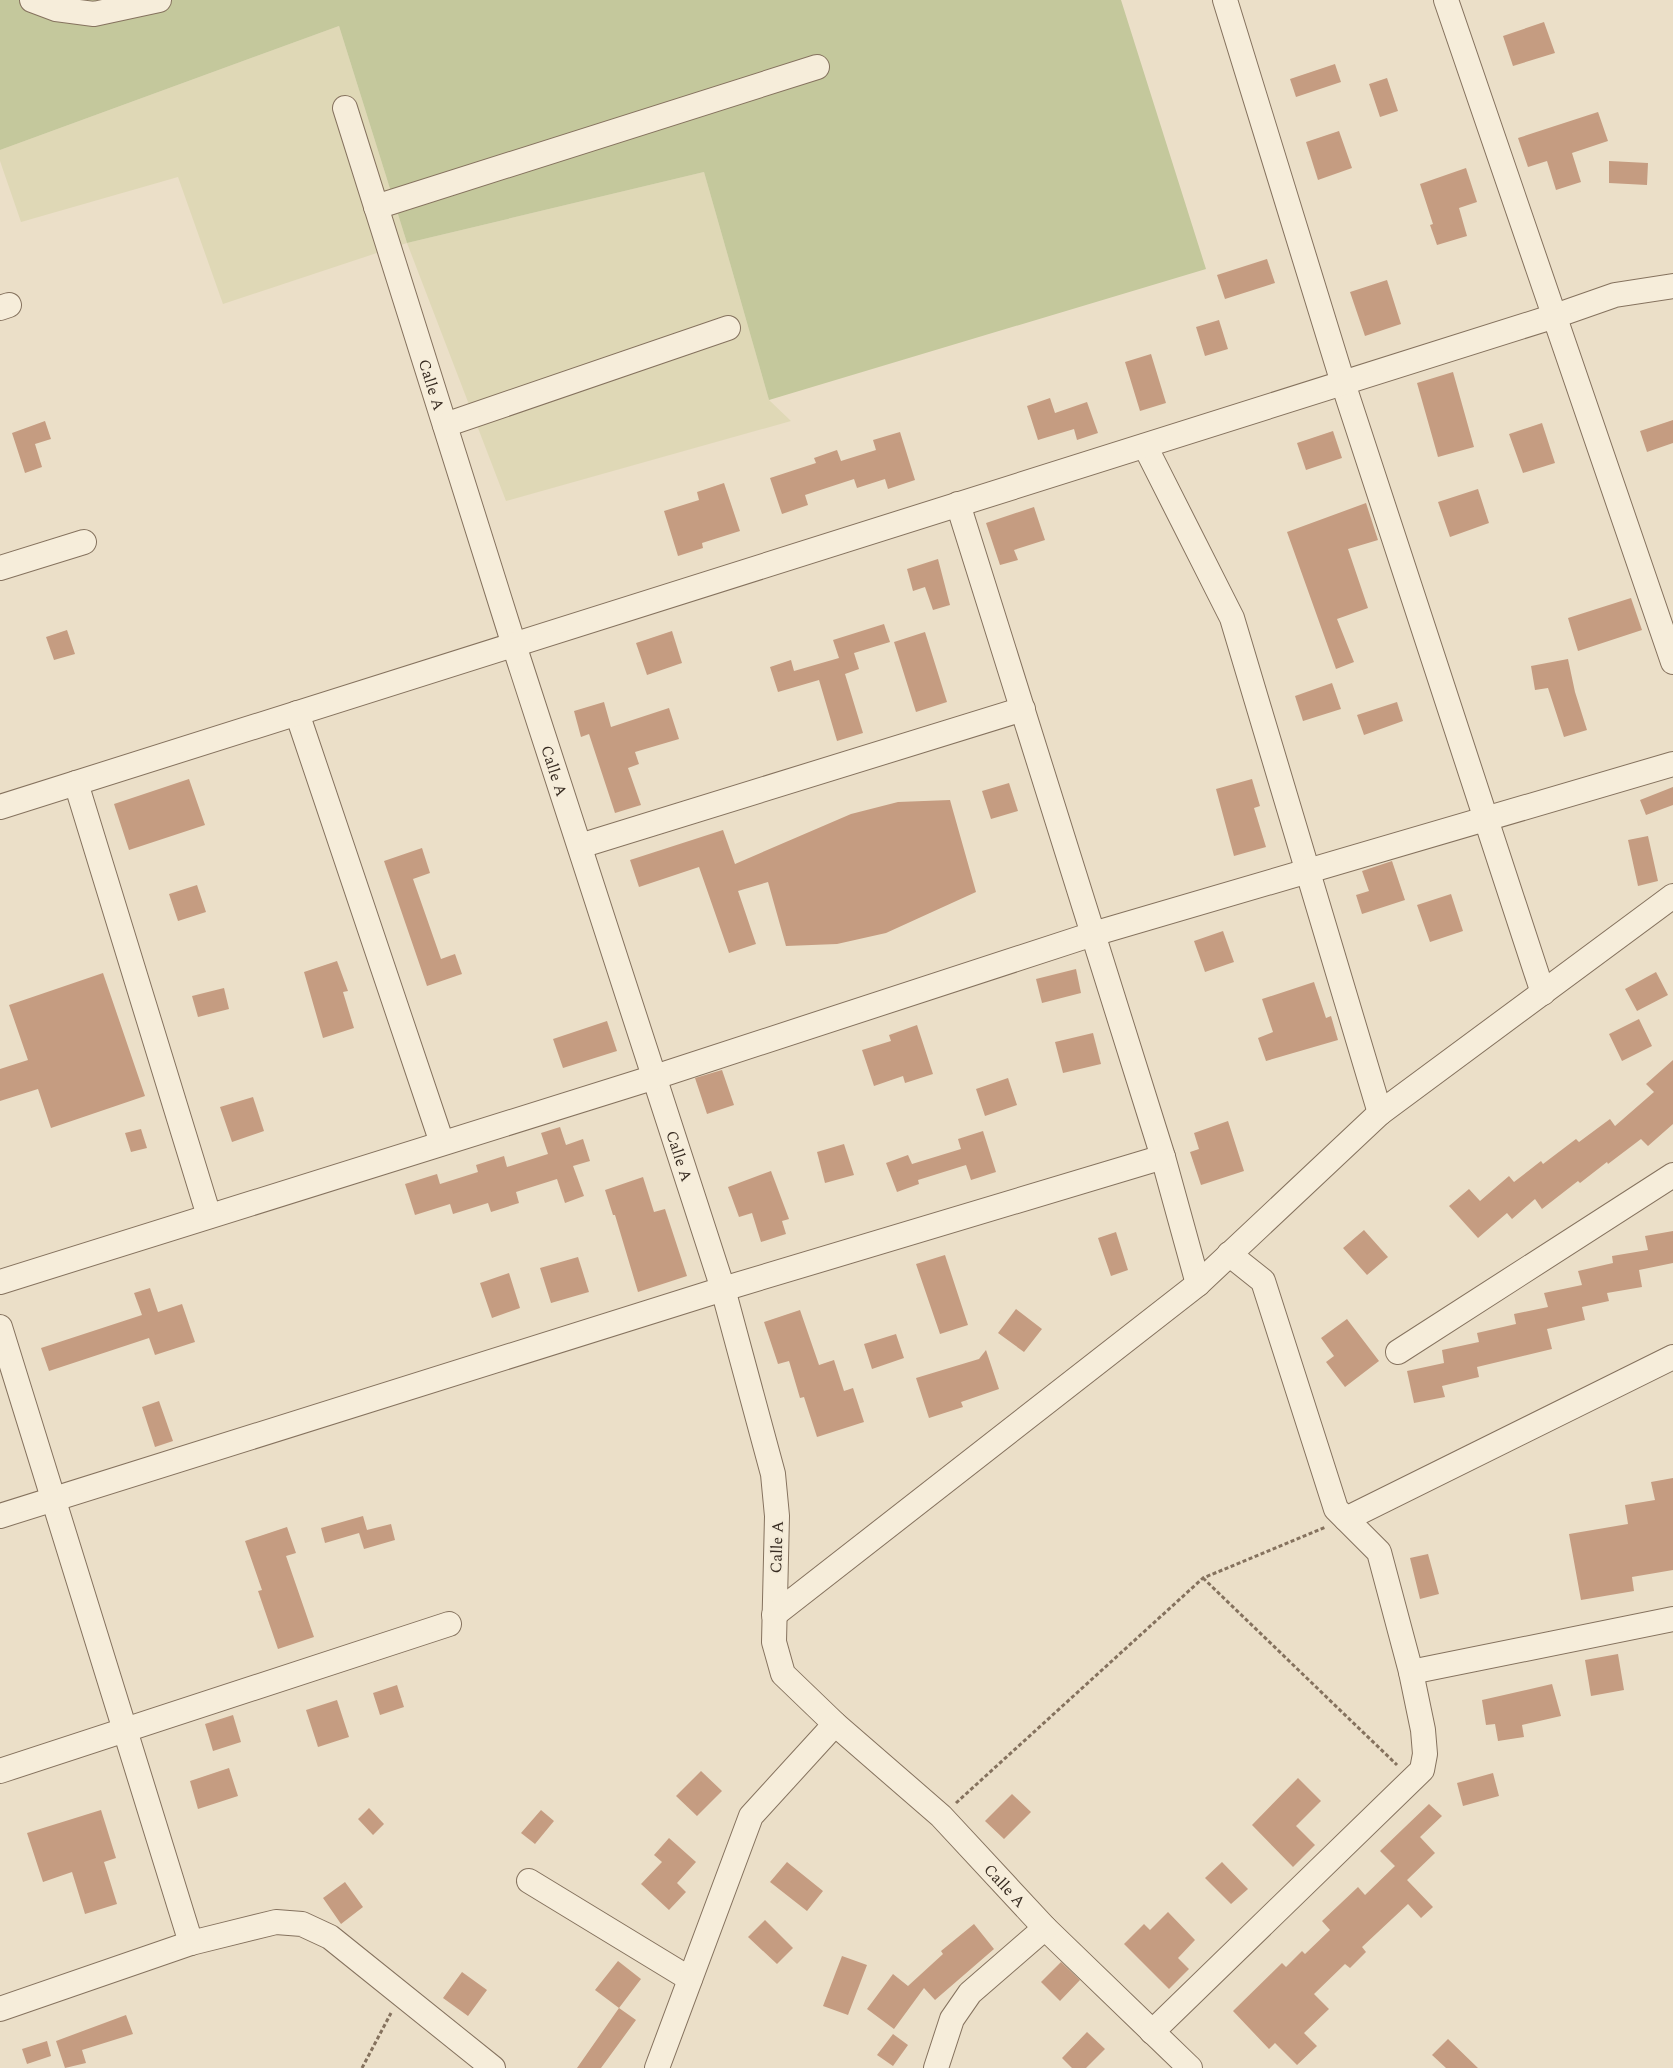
<svg xmlns="http://www.w3.org/2000/svg" width="1673" height="2068" font-family="Spectral,serif">
	<rect width="100%" height="100%" fill="#ebdfc8"/>
	<path fill="#dfd8b6" d="M339 26 407 243 704 172 769 400 791 421 506 501 407 243 223 304 178 177 21 222 0 161V150Z"/>
	<path fill="#c4c89c" d="M0 0H1121L1206 269 769 400 704 172 407 243 339 26 0 150Z"/>
	<path fill="#c59c81" d="M1544 22 1555 53 1513 66 1503 36Z
		M1335 64 1341 82 1296 97 1290 79Z
		M1387 78 1398 111 1380 117 1369 84Z
		M1598 112 1608 141 1572 153 1581 182 1556 190 1547 161 1528 167 1518 138Z
		M1339 131 1352 168 1318 180 1306 142Z
		M1609 161 1648 163 1647 185 1609 183Z
		M1466 168 1477 202 1459 208 1467 236 1437 245 1430 225 1433 224 1420 184Z
		M1267 259 1275 283 1225 299 1217 275Z
		M1387 280 1401 324 1365 336 1350 292Z
		M1219 320 1228 349 1205 356 1196 327Z
		M1151 354 1166 403 1140 411 1125 362Z
		M1453 372 1474 447 1438 457 1417 383Z
		M1050 398 1055 413 1087 402 1098 433 1077 440 1074 429 1038 440 1027 406Z
		M1673 420V443L1647 452 1640 431Z
		M45 421 51 439 35 444 42 467 25 473 12 433Z
		M1542 423 1555 463 1523 473 1509 434Z
		M1333 431 1342 458 1306 470 1297 443Z
		M900 432 915 480 888 489 885 479 857 488 854 479 805 495 808 505 782 514 770 478 816 463 814 458 837 450 841 461 876 450 873 440Z
		M724 483 740 531 702 543 703 548 678 556 664 511 699 500 697 492Z
		M1478 489 1489 523 1450 537 1438 502Z
		M1366 503 1378 540 1348 549 1368 608 1337 619 1354 662 1336 669 1287 532Z
		M1034 507 1045 540 1014 550 1018 560 1000 565 986 523Z
		M938 559 950 605 933 610 925 587 913 591 907 569Z
		M1631 598 1642 630 1578 651 1568 618Z
		M884 624 890 642 854 653 859 669 845 674 863 733 837 741 819 680 778 692 770 667 791 660 794 671 839 658 833 640Z
		M67 630 75 654 54 660 46 637Z
		M672 631 682 663 647 675 636 643Z
		M925 632 947 702 916 712 894 642Z
		M1568 659 1575 692 1587 730 1564 737 1548 688 1535 690 1531 666Z
		M1332 683 1341 709 1303 721 1295 696Z
		M604 702 611 727 669 708 679 739 635 752 639 764 628 768 641 805 615 813 589 734 581 737 574 711Z
		M1397 702 1403 721 1364 735 1357 715Z
		M189 779 205 825 129 850 114 804Z
		M1252 779 1260 806 1254 808 1266 847 1234 856 1216 789Z
		M1009 783 1018 811 991 819 982 791Z
		M1673 787V805L1646 815 1640 800Z
		M950 800 976 892 886 933 837 944 786 946 768 882 738 891 756 944 729 953 699 867 639 887 630 860 723 830 735 864 851 814 898 802Z
		M1648 836 1658 881 1638 886 1628 840Z
		M422 848 430 873 413 879 441 959 455 954 462 974 427 986 384 861Z
		M1392 861 1405 900 1362 914 1356 895 1369 891 1362 871Z
		M197 885 206 912 178 921 169 894Z
		M1451 894 1463 931 1430 942 1417 905Z
		M1223 931 1234 962 1205 972 1194 941Z
		M337 961 348 991 343 992 354 1028 323 1038 304 972Z
		M1076 969 1081 993 1042 1003 1036 979Z
		M1656 972 1668 995 1637 1011 1625 989Z
		M103 973 145 1096 51 1128 38 1089 0 1101V1069L28 1060 9 1005Z
		M1314 982 1326 1018 1331 1016 1338 1040 1266 1061 1258 1038 1273 1032 1262 999Z
		M224 988 229 1009 198 1017 192 996Z
		M1639 1019 1652 1046 1622 1061 1609 1034Z
		M607 1021 617 1051 563 1068 553 1039Z
		M917 1025 933 1074 905 1083 903 1076 874 1086 862 1050 891 1041 889 1035Z
		M1093 1033 1101 1064 1063 1073 1055 1042Z
		M1673 1060V1124L1648 1146 1641 1139 1608 1164 1607 1162 1580 1183 1578 1181 1542 1209 1535 1199 1512 1219 1507 1213 1478 1238 1449 1206 1469 1189 1480 1201 1509 1176 1514 1182 1541 1161 1543 1164 1576 1139 1579 1142 1610 1119 1615 1126 1654 1092 1646 1084Z
		M722 1070 734 1105 707 1114 695 1078Z
		M1008 1078 1017 1105 985 1116 976 1089Z
		M253 1097 264 1131 232 1142 220 1107Z
		M1228 1121 1244 1171 1201 1185 1190 1152 1199 1149 1194 1133Z
		M560 1127 566 1145 583 1139 590 1161 573 1166 584 1196 565 1203 557 1179 516 1192 519 1203 491 1212 488 1203 453 1214 450 1204 415 1215 405 1184 437 1174 440 1184 478 1172 476 1165 504 1156 507 1167 548 1154 541 1133Z
		M141 1129 147 1148 131 1152 125 1133Z
		M983 1131 996 1172 971 1180 966 1165 918 1180 919 1184 897 1192 886 1163 908 1155 912 1164 961 1149 958 1139Z
		M844 1144 854 1175 825 1183 817 1152Z
		M771 1171 789 1219 782 1221 786 1234 761 1242 752 1213 739 1217 728 1187Z
		M643 1177 654 1212 665 1209 687 1276 638 1292 615 1215H613L605 1190Z
		M1364 1230 1388 1257 1367 1275 1343 1248Z
		M1673 1231V1263L1639 1270 1642 1287 1607 1293 1609 1301 1582 1307 1585 1320 1547 1329 1552 1349 1477 1367 1479 1377 1442 1386 1445 1397 1414 1403 1407 1371 1444 1363 1442 1350 1479 1342 1477 1333 1516 1324 1514 1314 1548 1307 1544 1293 1582 1285 1578 1271 1613 1263 1612 1256 1648 1250 1645 1236Z
		M1116 1232 1128 1270 1111 1276 1098 1238Z
		M945 1255 968 1325 940 1334 916 1264Z
		M578 1257 589 1292 551 1303 540 1268Z
		M509 1273 520 1308 492 1318 480 1283Z
		M150 1288 158 1312 182 1304 195 1342 155 1355 149 1338 49 1371 41 1348 142 1315 134 1293Z
		M1016 1309 1042 1329 1024 1352 998 1333Z
		M800 1310 819 1365 834 1360 844 1391 853 1388 864 1422 817 1437 804 1397 800 1398 789 1361 778 1364 764 1322Z
		M1347 1319 1379 1361 1345 1387 1326 1362 1334 1356 1321 1338Z
		M896 1334 904 1358 872 1369 864 1344Z
		M986 1350 999 1389 961 1402 963 1407 929 1418 916 1378 979 1359Z
		M159 1401 173 1441 155 1447 142 1407Z
		M1673 1478V1570L1632 1577 1634 1591 1581 1600 1569 1534 1628 1524 1625 1505 1655 1500 1651 1482Z
		M363 1516 367 1530 391 1524 395 1540 364 1549 359 1533 325 1543 321 1528Z
		M287 1527 296 1553 286 1556 314 1637 278 1649 258 1591 262 1590 245 1541Z
		M1428 1554 1439 1594 1420 1599 1410 1558Z
		M1618 1654 1624 1690 1591 1696 1585 1660Z
		M1552 1684 1561 1716 1522 1725 1524 1737 1498 1741 1495 1724 1486 1725 1482 1700Z
		M397 1685 404 1707 380 1715 373 1693Z
		M337 1700 349 1737 318 1747 306 1710Z
		M233 1715 241 1742 213 1751 205 1724Z
		M229 1768 238 1796 198 1809 190 1781Z
		M701 1771 722 1791 697 1816 676 1796Z
		M1493 1773 1499 1796 1463 1806 1457 1783Z
		M1298 1778 1321 1801 1296 1826 1315 1845 1293 1867 1252 1825Z
		M1012 1794 1031 1812 1004 1839 985 1821Z
		M1429 1804 1442 1816 1420 1837 1435 1853 1407 1880 1433 1907 1421 1918 1408 1904 1362 1947 1366 1952 1350 1968 1345 1964 1314 1994 1329 2009 1304 2033 1317 2046 1297 2065 1275 2043 1269 2049 1233 2011 1282 1963 1286 1967 1302 1951 1305 1954 1330 1930 1322 1921 1358 1887 1365 1895 1395 1866 1380 1851Z
		M369 1808 384 1824 373 1835 358 1819Z
		M101 1810 116 1858 104 1862 117 1904 85 1914 72 1872 43 1882 27 1833Z
		M541 1810 554 1821 535 1844 521 1833Z
		M669 1838 696 1862 677 1883 686 1892 669 1910 641 1884 662 1862 654 1855Z
		M787 1862 823 1891 807 1911 770 1882Z
		M1222 1862 1248 1889 1231 1904 1205 1878Z
		M345 1882 363 1907 341 1924 323 1898Z
		M1168 1912 1195 1940 1178 1958 1189 1969 1169 1989 1124 1944 1144 1924 1150 1930Z
		M765 1920 793 1948 777 1964 748 1937Z
		M974 1924 994 1949 935 2000 924 1988 894 2029 867 2009 893 1974 908 1986 943 1954 941 1951Z
		M842 1956 867 1965 848 2015 823 2006Z
		M618 1961 641 1979 619 2008 595 1990Z
		M1061 1962 1080 1980 1060 2001 1041 1982Z
		M462 1972 487 1990 468 2016 443 1998Z
		M619 2008 636 2020 601 2068H577Z
		M126 2015 133 2034 82 2050 86 2063 65 2068 56 2041Z
		M1087 2032 1105 2049 1086 2068H1072L1062 2058Z
		M893 2034 908 2045 893 2066 877 2055Z
		M1448 2039 1478 2068H1446L1432 2055Z
		M47 2041 51 2056 27 2064 22 2049Z"/>
	<g fill="none" stroke-linecap="round" stroke-linejoin="round">
		<g stroke="#85725e" stroke-width="26">
			<g id="minor">
				<path d="M32 0 56 9 94 14 159 0"/>
				<path d="M1225 0 1343 383 1543 993"/>
				<path d="M1446 0 1673 662"/>
				<path id="s1" d="M345 108 514 645 723 1289 773 1474 777 1516 774 1642 783 1674 835 1724 941 1816 1045 1928 1190 2068"/>
				<path d="M376 207 817 67"/>
				<path d="M0 308 9 305"/>
				<path d="M445 425 728 328"/>
				<path d="M1145 446 1232 618 1380 1113"/>
				<path d="M958 504 1163 1157 1198 1284"/>
				<path d="M0 568 84 542"/>
				<path d="M297 713 442 1143"/>
				<path d="M76 783 209 1216"/>
				<path d="M0 807 1555 316 1615 295 1673 286"/>
				<path d="M580 846 1023 709"/>
				<path d="M0 1282 655 1077 1093 934 1673 764"/>
				<path d="M0 1327 191 1943"/>
				<path d="M1398 1352 1673 1175"/>
				<path d="M0 1516 723 1289 1163 1157"/>
				<path d="M1346 1519 1673 1357"/>
				<path d="M774 1615 1198 1284 1380 1113 1673 896"/>
				<path d="M1411 1672 1673 1619"/>
				<path d="M0 1771 449 1624"/>
				<path d="M529 1881 690 1979"/>
				<path d="M0 2009 191 1943 276 1922 302 1924 330 1937 493 2068"/>
				<path d="M1152 2032 1422 1770 1425 1754 1423 1730 1411 1672 1379 1552 1336 1509 1263 1281 1229 1254"/>
				<path d="M657 2068 751 1816 835 1724"/>
				<path d="M936 2068 952 2019 970 1993 1045 1928"/>
			</g>
		</g>
		<path stroke="#85725e" stroke-width="3" stroke-dasharray="4 2.5" stroke-linecap="butt" d="M1203 1578 1397 1765
			M956 1803 1203 1578 1326 1527
			M362 2068 391 2013"/>
		<use href="#minor" stroke="#f6edda" stroke-width="24"/>
	</g>
	<g text-anchor="middle" stroke-width="4" stroke-linejoin="round" paint-order="stroke">
		<g font-size="16" fill="#372b21" stroke="#f3ead7">
			<text dy="6" stroke="none"><textPath href="#s1" startOffset="290">Calle A</textPath></text>
			<text dy="6" stroke="none"><textPath href="#s1" startOffset="695">Calle A</textPath></text>
			<text dy="6" stroke="none"><textPath href="#s1" startOffset="1100">Calle A</textPath></text>
			<text transform="translate(776 1547) rotate(-88)" y="6">Calle A</text>
			<text dy="6" stroke="none"><textPath href="#s1" startOffset="1940">Calle A</textPath></text>
		</g>
	</g>
</svg>
